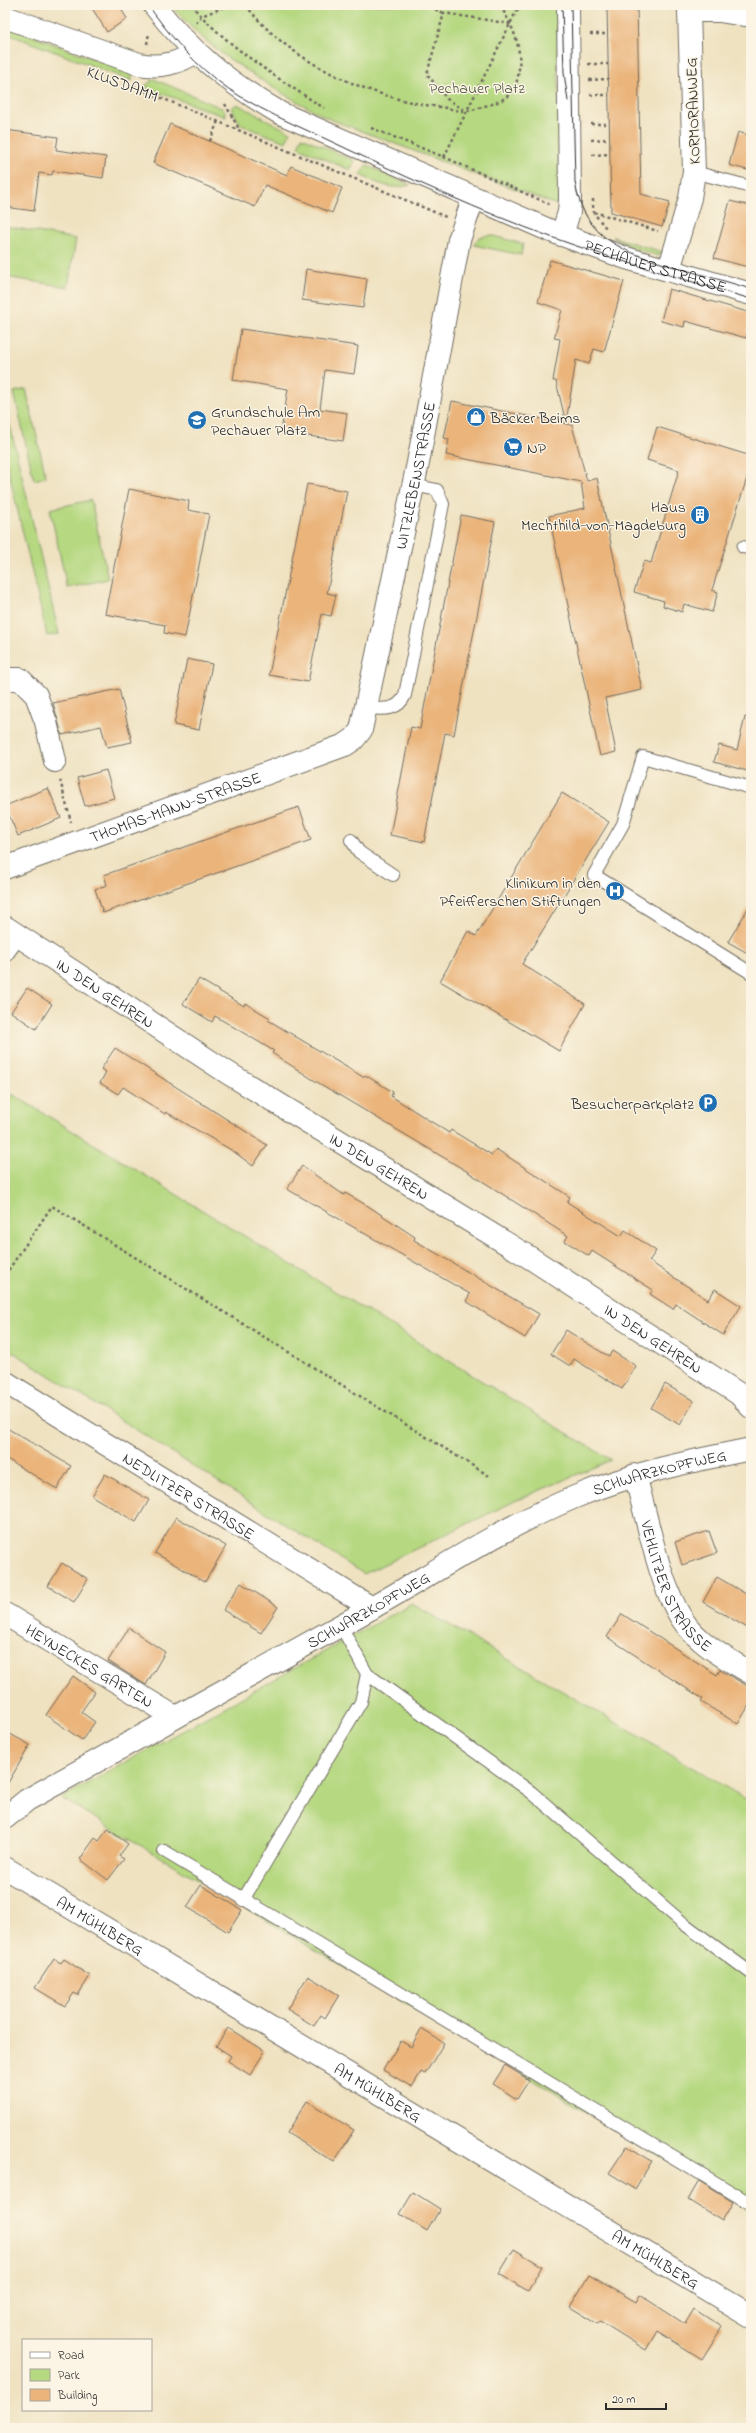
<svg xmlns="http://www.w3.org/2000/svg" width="756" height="2433" font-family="'Indie Flower',sans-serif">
	<rect width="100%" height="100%" fill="#fcf5e5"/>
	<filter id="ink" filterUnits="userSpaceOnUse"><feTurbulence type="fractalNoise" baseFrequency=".025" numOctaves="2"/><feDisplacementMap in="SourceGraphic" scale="8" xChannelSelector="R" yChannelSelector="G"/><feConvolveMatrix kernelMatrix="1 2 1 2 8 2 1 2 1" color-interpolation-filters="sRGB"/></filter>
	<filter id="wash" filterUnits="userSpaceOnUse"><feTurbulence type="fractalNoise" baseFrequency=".012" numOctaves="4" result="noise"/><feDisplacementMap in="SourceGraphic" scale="16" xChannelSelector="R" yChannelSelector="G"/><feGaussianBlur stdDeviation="0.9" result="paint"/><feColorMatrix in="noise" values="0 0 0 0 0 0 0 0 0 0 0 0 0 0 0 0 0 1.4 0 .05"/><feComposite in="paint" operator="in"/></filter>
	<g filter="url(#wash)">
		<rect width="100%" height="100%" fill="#efe2c1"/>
		<path fill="#b5d880" stroke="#708256" d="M170 5H557L560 192 557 205 327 118 275 89 225 56 198 34Z
			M5 26 132 73V81L5 33Z
			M154 79 224 109 226 117 144 87Z
			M237 104 290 132 286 142 241 125 231 108Z
			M302 137 355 161 350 170 298 147Z
			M366 165 410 185C392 191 377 183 360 175Z
			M5 226 76 239 68 287 5 277Z
			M490 235 523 244 521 255 474 245 479 237Z
			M613 237 663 252 659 256C643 251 627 247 613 237Z
			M26 389 46 477 34 480 14 392Z
			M5 404 59 634 47 636 5 456Z
			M91 500 108 579 67 588 50 509Z
			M12 1094 575 1438 611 1460 517 1500 364 1574 5 1347V1105Z
			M412 1603 751 1802V2210L61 1798Z"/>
		<g id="blocks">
			<path fill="#eab47a" d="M90 5H119L127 19 107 32Z
				M607 5H637L641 194 670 202 662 227 611 212Z
				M170 124 287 175 291 166 342 188 332 213 265 185 255 207 153 163Z
				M5 130 58 137 56 150 106 157 103 178 53 171 52 175 39 173 34 211 5 207Z
				M738 132 751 136V171L729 165Z
				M730 201 751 206V256L748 267 714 258Z
				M550 260 624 281 604 352 594 349 589 364 576 360 566 423 556 381H553L560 339 554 338 562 310 538 302Z
				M306 269 367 279 363 308 302 300Z
				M669 289 751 313 746 338 685 321 684 327 661 321Z
				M241 329 358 346 354 374 325 370 320 409 347 413 343 441 281 432 288 389 233 380Z
				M452 401 572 425 587 481 597 478 642 690 605 698 616 752 600 756 549 516 585 508 581 482 446 455 449 439 444 438Z
				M657 427 751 456V465L712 590 718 592 712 612 684 604 682 612 663 606 664 601 634 592 644 561 651 563 679 470 647 460Z
				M307 484 347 491 327 593 336 595 331 616 322 614 308 682 269 675Z
				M129 489 189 501 188 510 209 514 185 637 164 633 165 625 105 614Z
				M461 515 495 522 454 735 445 733 424 842 390 835 411 727 420 729Z
				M187 659 212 664 199 730 174 725Z
				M119 689 132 742 107 747 101 726 62 735 53 703Z
				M745 717H751V772L714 762 719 745 737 750Z
				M106 770 114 798 85 806 77 778Z
				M48 788 61 818 18 836 5 806Z
				M562 793 609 822 522 964 585 1004 559 1051 440 981 468 931 476 936Z
				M299 807 311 840 103 913 95 889 107 885 104 875Z
				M751 903V955L728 942Z
				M199 979 244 1006 245 1003 270 1018 268 1020 363 1077 365 1075 393 1092 391 1096 449 1133 451 1130 492 1155 496 1149 570 1197 567 1202 621 1236 625 1230 656 1251 649 1261 708 1300 715 1289 741 1306 723 1335 676 1304 673 1309 650 1294 653 1290 592 1251 589 1256 565 1241 568 1236 468 1172 312 1079 272 1053 274 1051 215 1016 212 1022 183 1004Z
				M27 988 52 1004 36 1029 11 1012Z
				M115 1048 267 1145 253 1166 233 1151 166 1112 165 1114 123 1087 118 1094 100 1083 106 1072 101 1069Z
				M302 1166 344 1195 345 1193 368 1206 415 1237 414 1240 539 1314 525 1338 466 1301 470 1294 287 1189Z
				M566 1330 603 1353 609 1356 612 1351 636 1366 622 1389 574 1359 570 1366 551 1354Z
				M665 1384 694 1401 680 1425 651 1408Z
				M5 1427 71 1466 57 1489 5 1458Z
				M105 1474 149 1500 136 1522 92 1496Z
				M176 1517 226 1546 205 1582 155 1553Z
				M709 1531 717 1553 682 1565 675 1542Z
				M62 1563 88 1579 74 1602 48 1586Z
				M717 1577 751 1597V1630L703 1602Z
				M241 1583 278 1607 261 1633 223 1610Z
				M622 1614 717 1675 720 1670 751 1688V1702L738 1724 701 1702 703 1699 607 1637Z
				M129 1628 165 1652 146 1685 108 1661Z
				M73 1676 95 1692 81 1712 95 1722 82 1740 46 1715Z
				M5 1731 30 1745 5 1788Z
				M108 1829 128 1844 119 1856 124 1859 108 1880 80 1859 95 1838 99 1841Z
				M201 1885 242 1910 228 1932 187 1907Z
				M54 1959 61 1963 64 1959 90 1976 78 1995 74 1993 65 2006 35 1988Z
				M308 1976 339 1995 325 2018 321 2015 314 2026 287 2009Z
				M228 2028 265 2051 250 2075 228 2061 231 2056 216 2046Z
				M421 2029 444 2043 425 2074 421 2072 412 2087 383 2070 401 2041 411 2047Z
				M505 2065 529 2080 517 2099 493 2084Z
				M307 2101 354 2130 334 2162 287 2133Z
				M627 2146 652 2161 635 2189 609 2173Z
				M699 2181 733 2202 722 2221 688 2200Z
				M413 2192 440 2209 427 2231 400 2214Z
				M514 2249 542 2266 528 2291 499 2274Z
				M589 2275 636 2302 640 2295 685 2324 694 2309 722 2327 702 2359 657 2331 646 2350 600 2321 598 2324 570 2307Z"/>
		</g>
	</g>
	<g filter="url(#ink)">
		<use href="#blocks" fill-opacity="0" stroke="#706b60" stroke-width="1"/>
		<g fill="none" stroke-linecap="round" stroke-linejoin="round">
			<g stroke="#706b60" stroke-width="14">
				<path id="service" d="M694 172 751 187
					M743 547 751 549
					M366 708C381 709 398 712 405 695L443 504 437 490 413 485
					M751 788 643 757 623 824 594 875 751 973
					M351 840 359 852 393 875
					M5 957 20 937
					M367 1674 531 1792 683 1923 751 1973
					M164 1851 751 2204
					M243 1900 361 1702 367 1674 341 1626"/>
			</g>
			<g stroke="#706b60" stroke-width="24">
				<g id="minor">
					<path d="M5 17 139 64C158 68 179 64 195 52"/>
					<path d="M562 235 569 212 570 200 568 5"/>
					<path d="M669 270 690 198 694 172 689 11H719L751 16"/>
					<path d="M5 679H20L36 695 46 722 55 761"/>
					<path id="s1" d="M5 868 345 745 354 739 361 730 418 463 459 240 473 199"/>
					<path id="s2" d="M5 927 228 1073 532 1259 739 1394 751 1407"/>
					<path id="s3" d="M5 1382 372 1608"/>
					<path id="s4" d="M635 1475C647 1517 659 1584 682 1619 697 1643 727 1659 751 1673"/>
					<path id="s5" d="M5 1614 175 1717"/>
					<path id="s6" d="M5 1818 27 1800C136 1739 245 1679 354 1618 428 1577 497 1530 575 1497 632 1473 691 1461 751 1449"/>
					<path id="s7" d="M5 1868 751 2316"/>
				</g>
			</g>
			<g stroke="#706b60" stroke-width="24">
				<g id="secondary">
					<path id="s8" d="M154 5C189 51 230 84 280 113L551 231 626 258 751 294"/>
				</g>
			</g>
			<path stroke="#706b60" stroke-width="2.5" stroke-dasharray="3 3" stroke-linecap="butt" d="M191 5C228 47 277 78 324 108
				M246 5C288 62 372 99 440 107 449 108 459 112 467 111 474 110 481 107 488 105 504 101 515 94 518 76 523 48 514 29 500 5
				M424 5 444 13
				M196 23 201 16 230 5
				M590 34H607
				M147 44 149 33
				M588 64H608
				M589 80 608 79
				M133 86 446 217
				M590 95H609
				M225 104 239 129
				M464 110 447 99 427 74 444 13 511 24
				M591 124H609
				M371 128 444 157 549 204
				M591 140 609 139
				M210 141 218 121
				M592 155 610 154
				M444 157 516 12 522 5
				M593 199V212L606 228
				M594 212 658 231
				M60 780 71 822
				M5 1275 52 1206 491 1477"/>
			<use href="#service" stroke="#fff" stroke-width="12"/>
			<use href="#minor" stroke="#fff" stroke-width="22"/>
			<use href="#secondary" stroke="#fff" stroke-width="22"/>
			<path stroke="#2b2b2b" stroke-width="1" d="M148 5C167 32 188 57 214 78 251 108 299 126 341 146 410 179 480 211 551 237 617 261 684 279 751 299
				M562 5 564 73 568 101
				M571 5 575 182C584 240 625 252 674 267 700 274 725 281 751 289"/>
		</g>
	</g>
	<defs>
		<g id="shop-disc" transform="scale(1)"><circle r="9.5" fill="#1f6fb2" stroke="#fcf5e5"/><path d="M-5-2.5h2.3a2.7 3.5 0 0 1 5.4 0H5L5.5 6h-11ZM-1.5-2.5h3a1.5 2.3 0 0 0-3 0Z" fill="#fff"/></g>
		<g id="school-disc" transform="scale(1)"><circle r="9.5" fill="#1f6fb2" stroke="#fcf5e5"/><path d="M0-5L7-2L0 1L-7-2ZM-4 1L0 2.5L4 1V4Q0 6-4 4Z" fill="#fff"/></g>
		<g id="supermarket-disc" transform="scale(1)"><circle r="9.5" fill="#1f6fb2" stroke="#fcf5e5"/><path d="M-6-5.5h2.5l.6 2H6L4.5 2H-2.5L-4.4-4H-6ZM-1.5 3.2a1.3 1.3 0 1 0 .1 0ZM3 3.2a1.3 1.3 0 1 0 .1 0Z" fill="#fff"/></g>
		<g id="building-disc" transform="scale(1)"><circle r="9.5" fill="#1f6fb2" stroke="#fcf5e5"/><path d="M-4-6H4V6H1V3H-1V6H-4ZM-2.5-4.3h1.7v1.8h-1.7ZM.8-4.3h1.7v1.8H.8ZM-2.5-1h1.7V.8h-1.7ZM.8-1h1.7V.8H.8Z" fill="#fff"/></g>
		<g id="hospital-disc" transform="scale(1)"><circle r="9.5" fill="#1f6fb2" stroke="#fcf5e5"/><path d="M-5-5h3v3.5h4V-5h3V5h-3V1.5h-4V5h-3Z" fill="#fff"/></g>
		<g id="parking-disc" transform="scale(1)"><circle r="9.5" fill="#1f6fb2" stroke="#fcf5e5"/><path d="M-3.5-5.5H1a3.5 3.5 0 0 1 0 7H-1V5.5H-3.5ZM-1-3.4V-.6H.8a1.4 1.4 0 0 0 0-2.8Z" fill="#fff"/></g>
	</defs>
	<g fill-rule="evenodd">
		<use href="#shop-disc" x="476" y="417"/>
		<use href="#school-disc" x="197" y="420"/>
		<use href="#supermarket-disc" x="513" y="447"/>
		<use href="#building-disc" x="700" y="515"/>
		<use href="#hospital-disc" x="615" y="891"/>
		<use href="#parking-disc" x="708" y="1103"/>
	</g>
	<g text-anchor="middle" stroke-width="3" stroke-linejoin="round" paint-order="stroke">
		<g font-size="16" fill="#2b2b2b" stroke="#fcf5e5">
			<text transform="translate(123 83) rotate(21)" y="6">KLUSDAMM</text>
			<text transform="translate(692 111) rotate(-92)" y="6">KORMORANWEG</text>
			<text dy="6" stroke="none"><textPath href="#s8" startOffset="573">PECHAUER STRASSE</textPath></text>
			<text dy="6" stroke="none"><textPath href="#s1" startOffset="644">WITZLEBENSTRASSE</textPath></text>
			<text dy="6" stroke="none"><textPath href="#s1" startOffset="181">THOMAS-MANN-STRASSE</textPath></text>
			<text dy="6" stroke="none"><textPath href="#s2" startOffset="120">IN DEN GEHREN</textPath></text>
			<text dy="6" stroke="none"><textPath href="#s2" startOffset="444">IN DEN GEHREN</textPath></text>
			<text dy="6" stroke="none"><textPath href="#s2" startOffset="768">IN DEN GEHREN</textPath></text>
			<text dy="6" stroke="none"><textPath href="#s6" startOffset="743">SCHWARZKOPFWEG</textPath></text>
			<text dy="6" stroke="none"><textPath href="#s3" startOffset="216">NEDLITZER STRASSE</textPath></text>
			<text dy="6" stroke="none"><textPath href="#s4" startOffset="120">VEHLITZER STRASSE</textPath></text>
			<text dy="6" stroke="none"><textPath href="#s6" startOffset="419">SCHWARZKOPFWEG</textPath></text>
			<text dy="6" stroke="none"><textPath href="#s5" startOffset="99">HEYNECKES GARTEN</textPath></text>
			<text dy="6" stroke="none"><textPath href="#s7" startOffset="111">AM MÜHLBERG</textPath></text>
			<text dy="6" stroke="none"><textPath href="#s7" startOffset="435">AM MÜHLBERG</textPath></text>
			<text dy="6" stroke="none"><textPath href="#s7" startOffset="759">AM MÜHLBERG</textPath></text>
		</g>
		<g font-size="16" fill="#4e5640" stroke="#fcf5e5">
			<text x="477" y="93">Pechauer Platz</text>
		</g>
		<g font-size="16" fill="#2b2b2b" stroke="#fcf5e5" text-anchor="start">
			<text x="211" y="417">Grundschule Am<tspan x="211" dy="18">Pechauer Platz</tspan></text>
			<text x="490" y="423">Bäcker Beims</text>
			<text x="527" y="453">NP</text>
			<text x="686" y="512" text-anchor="end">Haus<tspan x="686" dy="18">Mechthild-von-Magdeburg</tspan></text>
			<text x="601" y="888" text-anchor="end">Klinikum in den<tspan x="601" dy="18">Pfeifferschen Stiftungen</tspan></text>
			<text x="694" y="1109" text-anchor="end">Besucherparkplatz</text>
		</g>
	</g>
	<rect width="756" height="2433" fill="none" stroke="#fcf5e5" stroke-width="20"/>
	<rect x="22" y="2339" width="130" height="72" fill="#fcf5e5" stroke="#a8a49b"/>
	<rect x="30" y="2352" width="20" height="6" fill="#ffffff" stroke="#a8a49b"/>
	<text x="58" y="2359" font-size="12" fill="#2b2b2b">Road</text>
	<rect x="30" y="2369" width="20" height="12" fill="#b5d880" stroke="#a8a49b"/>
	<text x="58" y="2379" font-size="12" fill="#2b2b2b">Park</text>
	<rect x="30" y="2389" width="20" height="12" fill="#eab47a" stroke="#a8a49b"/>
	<text x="58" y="2399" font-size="12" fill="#2b2b2b">Building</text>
	<path d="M606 2403v6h60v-6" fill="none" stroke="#2b2b2b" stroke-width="2"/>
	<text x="612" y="2403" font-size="12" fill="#2b2b2b" stroke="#fcf5e5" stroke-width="3" paint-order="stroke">20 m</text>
</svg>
